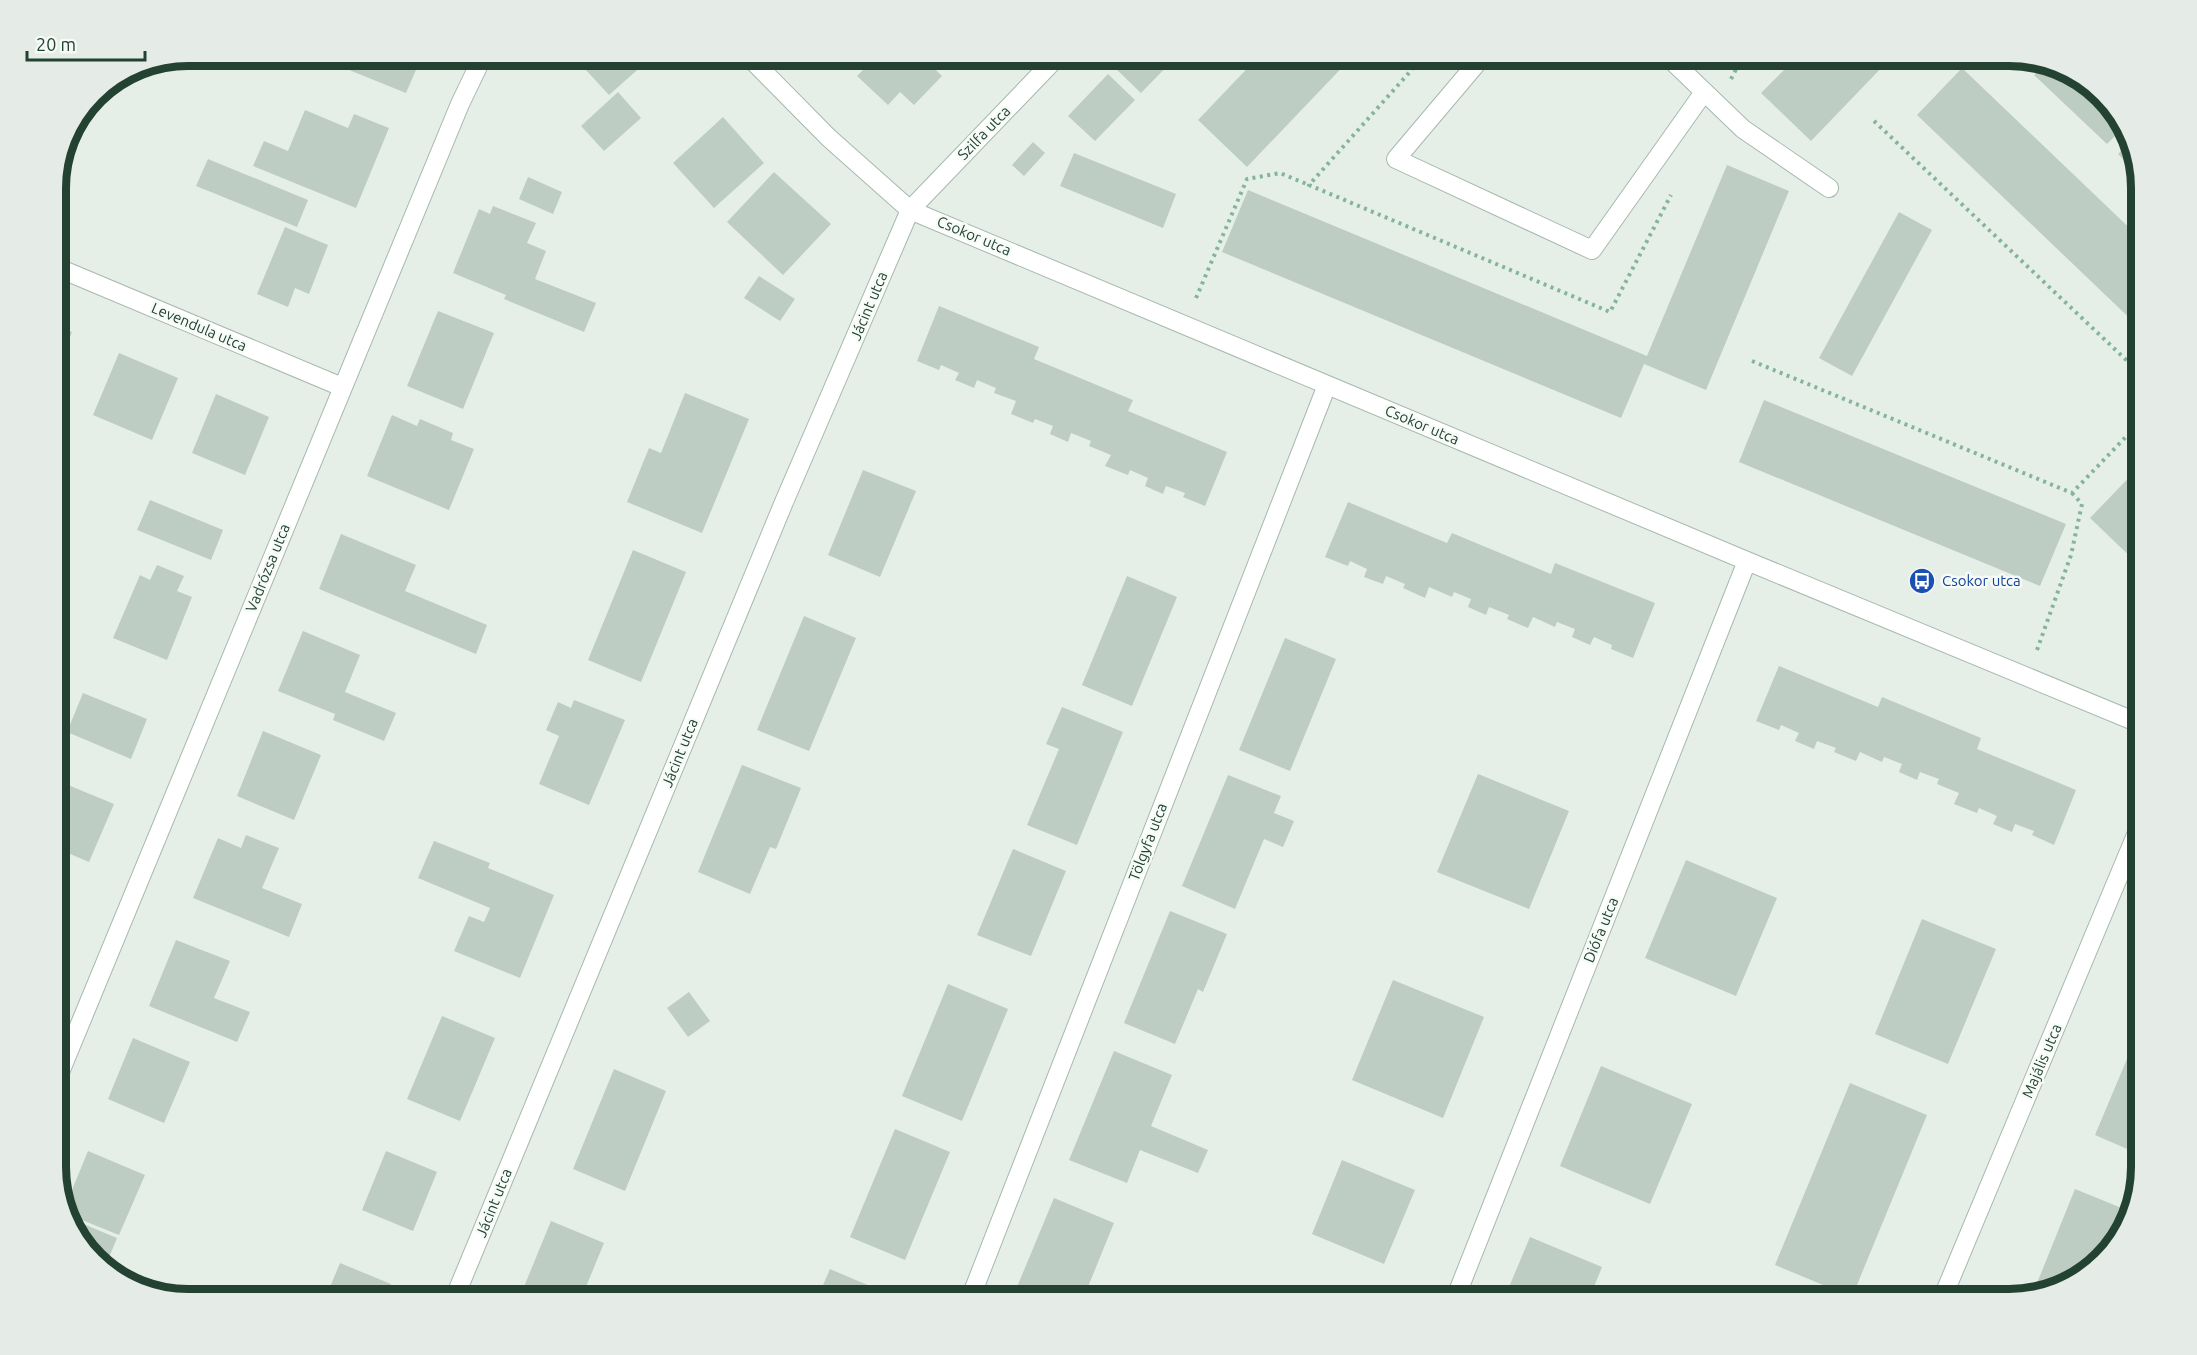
<svg xmlns="http://www.w3.org/2000/svg" width="2197" height="1355" font-family="Ubuntu,sans-serif">
	<rect width="100%" height="100%" fill="#e5efe8"/>
	<path fill="#bdcdc3" d="M355 56H422L406 93 349 70Z
		M573 56H653L609 95Z
		M877 56H934L928 62 942 76 914 105 900 92 888 105 857 76Z
		M1127 56H1177L1141 93 1115 68Z
		M1259 56H1353L1247 167 1198 120Z
		M1798 56H1879L1887 62 1811 141 1761 93Z
		M2044 65 2075 73 2124 122 2125 126 2107 144 2034 75Z
		M1962 68 2141 239V329L1917 115Z
		M1108 74 1135 100 1095 141 1068 116Z
		M618 92 641 118 604 151 581 126Z
		M305 110 348 128 354 114 389 128 356 208 253 166 264 141 288 151Z
		M723 117 764 163 714 208 673 163Z
		M1033 142 1045 153 1024 176 1012 165Z
		M2130 142 2140 176 2118 154Z
		M1074 153 1176 194 1163 228 1060 186Z
		M208 159 308 200 297 227 196 186Z
		M1727 165 1789 191 1706 390 1644 364 1621 418 1222 252 1248 190 1647 356Z
		M774 172 831 224 783 275 727 222Z
		M528 177 562 192 553 214 519 199Z
		M493 206 536 223 527 243 546 251 535 279 596 303 584 332 504 299 506 295 453 273 479 209 490 214Z
		M1899 212 1932 230 1852 376 1819 358Z
		M285 227 328 245 309 294 295 288 288 307 257 294Z
		M759 276 795 299 780 321 744 298Z
		M939 306 1039 347 1034 359 1133 400 1128 411 1227 452 1205 506 1183 497 1185 493 1166 486 1163 494 1145 486 1148 478 1130 470 1128 475 1105 466 1111 455 1089 446 1091 441 1071 433 1068 442 1050 434 1053 426 1035 419 1033 423 1011 414 1016 401 994 393 996 388 977 380 974 388 955 380 959 373 941 365 939 370 917 361Z
		M438 311 494 333 463 409 407 386Z
		M56 325 72 332 56 372Z
		M119 353 178 378 152 440 93 415Z
		M685 393 749 419 702 533 627 502 649 448 661 453Z
		M216 394 269 417 245 475 192 453Z
		M1764 400 2066 524 2040 586 1739 462Z
		M392 415 417 426 420 419 453 433 451 440 474 449 449 510 367 476Z
		M2141 465V561L2138 564 2090 518Z
		M863 470 916 491 880 577 828 555Z
		M150 500 223 530 211 560 137 530Z
		M1348 502 1447 543 1452 533 1551 574 1555 563 1655 603 1633 658 1611 649 1612 645 1594 637 1590 645 1572 637 1575 629 1557 622 1555 627 1533 617 1528 628 1507 619 1509 615 1489 607 1486 615 1468 607 1471 599 1454 592 1452 597 1429 587 1425 598 1403 588 1405 584 1386 576 1383 584 1364 577 1367 569 1350 561 1348 566 1325 557Z
		M341 534 416 565 405 591 487 625 476 654 319 589Z
		M633 550 686 572 641 682 588 660Z
		M157 565 184 576 177 591 192 597 167 660 113 638 140 575 150 580Z
		M1127 576 1177 597 1132 706 1082 685Z
		M804 616 856 638 809 751 757 730Z
		M303 631 360 655 345 692 396 713 384 741 333 720 335 714 278 691Z
		M1285 638 1336 659 1290 771 1239 750Z
		M1779 666 1878 707 1882 697 1981 738 1977 749 2076 790 2054 845 2032 835 2034 831 2015 824 2012 832 1993 824 1997 816 1979 808 1977 813 1954 804 1959 793 1937 784 1939 779 1920 772 1917 780 1899 772 1902 764 1884 757 1882 762 1860 752 1856 761 1834 752 1836 748 1817 741 1814 749 1795 741 1799 733 1781 725 1779 730 1756 721Z
		M83 693 147 719 131 759 67 732Z
		M574 700 625 720 589 805 539 784 559 736 546 730 558 702 571 708Z
		M1062 707 1123 732 1077 845 1027 825 1059 749 1046 744Z
		M263 731 321 755 294 820 237 796Z
		M742 765 801 788 776 849 770 847 750 894 698 872Z
		M1478 774 1569 811 1529 909 1437 872Z
		M1228 775 1281 796 1274 813 1294 821 1283 847 1264 839 1235 909 1182 886Z
		M56 780 114 804 89 862 56 848Z
		M246 835 279 848 262 888 302 904 289 937 193 898 218 838 241 848Z
		M434 841 490 863 488 868 554 895 520 978 454 951 469 916 484 922 490 908 418 878Z
		M1013 849 1066 871 1031 956 977 935Z
		M1686 860 1777 898 1736 996 1645 958Z
		M56 903 64 907 56 927Z
		M1170 911 1227 934 1203 992 1198 989 1175 1044 1124 1023Z
		M1922 919 1996 949 1948 1064 1875 1034Z
		M176 940 230 961 214 998 250 1012 237 1042 149 1006Z
		M1393 980 1484 1017 1443 1118 1352 1080Z
		M948 984 1008 1009 962 1121 902 1096Z
		M689 992 710 1021 688 1037 667 1008Z
		M442 1016 495 1038 460 1121 407 1099Z
		M2140 1028 2141 1029V1155L2095 1135Z
		M133 1038 190 1062 164 1123 108 1099Z
		M1114 1051 1172 1075 1151 1126 1208 1150 1198 1173 1140 1150 1127 1183 1069 1160Z
		M1601 1066 1692 1104 1650 1204 1560 1166Z
		M614 1069 666 1091 625 1191 573 1169Z
		M1850 1083 1927 1115 1852 1297 1775 1265Z
		M895 1129 950 1152 905 1260 850 1237Z
		M88 1151 145 1175 119 1235 67 1214 65 1207Z
		M386 1151 437 1172 413 1231 362 1210Z
		M1342 1160 1415 1190 1384 1264 1312 1234Z
		M2075 1189 2129 1211 2124 1233 2075 1282 2033 1293Z
		M1054 1198 1114 1223 1083 1299H1012Z
		M69 1218 117 1238 108 1260 94 1254 73 1233Z
		M551 1221 604 1243 581 1299H519Z
		M1530 1237 1602 1267 1589 1299H1504Z
		M340 1263 391 1284 385 1299H325Z
		M830 1269 891 1295 889 1299H817Z
		M1263 1291 1284 1299H1260Z"/>
	<g fill="none" stroke-linecap="round" stroke-linejoin="round">
		<g stroke="#a7b8ae" stroke-width="20">
			<path id="minor" d="M748 56 829 138 910 210 1747 561 2141 724
				M1483 56 1396 159 1592 250 1704 92
				M1667 56 1743 129 1829 188
				M56 267 342 387
				M56 1082 460 104 483 56
				M454 1299 784 502 910 210 1058 56
				M970 1299 1327 385
				M1455 1299 1747 561
				M1942 1299 2141 823"/>
		</g>
		<path stroke="#84b49a" stroke-width="4" stroke-dasharray="3 4.5" stroke-linecap="butt" d="M1424 56 1309 185 1610 312 1671 195
			M1731 79 1743 56
			M1874 121 2141 374
			M1196 298 1247 179 1280 173 1309 185
			M1752 361 2072 493 2141 421
			M2037 650 2071 555 2082 504 2072 493"/>
		<use href="#minor" stroke="#fff" stroke-width="18"/>
	</g>
	<defs>
		<g id="bus-disc" transform="scale(1.35)"><circle r="9.5" fill="#1a4fb4" stroke="#f6fbf7"/><path d="M-5-6H5V4H4V6H2V4H-2V6H-4V4H-5ZM-3.5-4V0h7V-4ZM-3.5 1.2v1.5H-2V1.2ZM2 1.2v1.5H3.5V1.2Z" fill="#fff"/></g>
	</defs>
	<g fill-rule="evenodd">
		<use href="#bus-disc" x="1922" y="581"/>
	</g>
	<g text-anchor="middle" stroke-width="5" stroke-linejoin="round" paint-order="stroke">
		<g font-size="15" fill="#234232" stroke="#f6fbf7">
			<text transform="translate(984 133) rotate(-46)" y="5">Szilfa utca</text>
			<text transform="translate(974 236) rotate(23)" y="5">Csokor utca</text>
			<text transform="translate(869 306) rotate(-67)" y="5">Jácint utca</text>
			<text transform="translate(199 327) rotate(23)" y="5">Levendula utca</text>
			<text transform="translate(1422 425) rotate(23)" y="5">Csokor utca</text>
			<text transform="translate(268 568) rotate(-68)" y="5">Vadrózsa utca</text>
			<text transform="translate(680 753) rotate(-68)" y="5">Jácint utca</text>
			<text transform="translate(1148 842) rotate(-69)" y="5">Tölgyfa utca</text>
			<text transform="translate(1601 930) rotate(-68)" y="5">Diófa utca</text>
			<text transform="translate(2042 1061) rotate(-67)" y="5">Majális utca</text>
			<text transform="translate(494 1203) rotate(-68)" y="5">Jácint utca</text>
		</g>
		<g font-size="15" fill="#164399" stroke="#f6fbf7" text-anchor="start">
			<text x="1942" y="586">Csokor utca</text>
		</g>
	</g>
	<path d="M0 0H2197V1355H0ZM188 66H2009A122 122 0 0 1 2131 188V1167A122 122 0 0 1 2009 1289H188A122 122 0 0 1 66 1167V188A122 122 0 0 1 188 66Z" fill="#e5ece7" fill-rule="evenodd"/>
	<path fill="none" stroke="#234232" stroke-width="8" d="M188 66H2009A122 122 0 0 1 2131 188V1167A122 122 0 0 1 2009 1289H188A122 122 0 0 1 66 1167V188A122 122 0 0 1 188 66Z"/>
	<path d="M27 51v9h118v-9" fill="none" stroke="#234232" stroke-width="3"/>
	<text x="36" y="51" font-size="18" fill="#234232" stroke="#f6fbf7" stroke-width="4.5" paint-order="stroke">20 m</text>
</svg>
